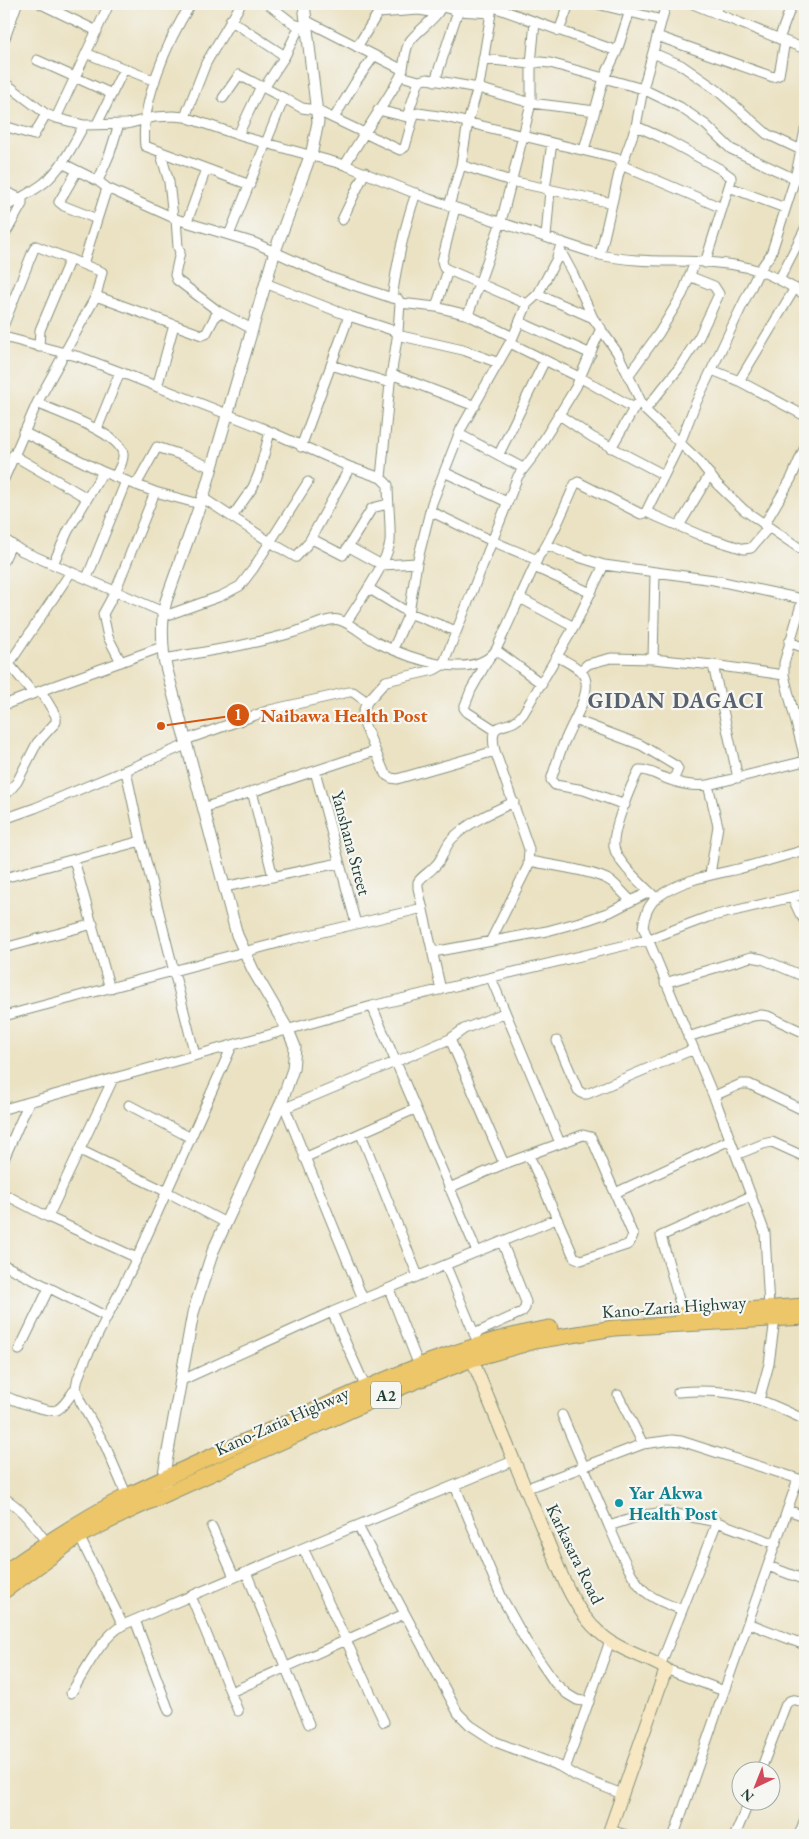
<svg xmlns="http://www.w3.org/2000/svg" width="809" height="1839" font-family="'EB Garamond',serif">
	<rect width="100%" height="100%" fill="#f6f6f2"/>
	<filter id="ink" filterUnits="userSpaceOnUse"><feTurbulence type="fractalNoise" baseFrequency=".02" numOctaves="2"/><feDisplacementMap in="SourceGraphic" scale="10" xChannelSelector="R" yChannelSelector="G"/><feConvolveMatrix kernelMatrix="1 2 1 2 8 2 1 2 1" color-interpolation-filters="sRGB"/></filter>
	<filter id="wash" filterUnits="userSpaceOnUse"><feTurbulence type="fractalNoise" baseFrequency=".0096" numOctaves="4" result="noise"/><feDisplacementMap in="SourceGraphic" scale="20" xChannelSelector="R" yChannelSelector="G"/><feGaussianBlur stdDeviation="1.12" result="paint"/><feColorMatrix in="noise" values="0 0 0 0 0 0 0 0 0 0 0 0 0 0 0 0 0 1.4 0 .05"/><feComposite in="paint" operator="in"/></filter>
	<g filter="url(#wash)">
		<rect width="100%" height="100%" fill="#ebe2c3"/>
	</g>
	<g filter="url(#ink)">
		<g fill="none" stroke-linecap="round" stroke-linejoin="round">
			<g stroke="#85907c" stroke-width="11">
				<path id="minor" d="M41 4 97 31
					M191 4C168 39 140 104 145 146L250 185
					M268 4 294 24 305 27
					M597 4 662 20
					M693 4 715 13
					M719 4 715 13 805 49
					M491 6 617 51
					M4 7 14 12
					M442 7 458 11 491 13
					M378 13 419 10 437 13
					M230 20 285 56
					M307 21 403 70
					M559 31 569 4
					M657 36 773 77 779 75 785 41
					M5 38 17 4
					M779 39 792 4
					M357 47 378 13 376 4
					M653 53 681 65 717 90 767 134 801 150
					M88 54 155 81
					M483 59 531 64 540 62 550 63 643 89 680 107 706 125 731 149 795 179
					M37 60 112 94
					M401 76 419 81 427 79 478 88 531 103 595 111
					M435 81 458 11
					M4 82 46 114 56 118 84 125 127 124 155 117 173 116 185 117 244 137 345 165 429 199 600 255C649 266 701 256 750 268 769 273 788 284 805 295
					M264 88 285 56 300 26
					M223 98 239 75 284 98 229 235
					M284 98 302 108 316 110 400 150 405 147 414 115
					M378 110 407 117 418 113 445 117 623 160
					M185 117 206 63 241 4
					M407 117 419 81
					M56 118 109 4
					M334 118 355 83 374 56
					M97 124 124 69
					M4 126 34 135 46 114
					M636 126 667 140 720 169 731 177V180L705 263
					M238 135 261 86
					M584 150 604 78 617 51 632 4
					M160 151 169 182 173 217
					M62 163 98 181 107 188 176 219 255 243 332 278 392 298
					M345 165C362 135 383 107 400 77 406 66 403 51 410 41 418 30 440 16 442 4
					M461 165 511 181 612 203
					M621 165 722 208
					M77 171 59 202 64 206 97 219
					M98 181 110 153 119 124
					M729 187 785 208
					M545 189 552 143
					M4 191 22 199V204L4 236
					M449 206 461 165 468 122 480 80 491 13V4
					M4 208C17 199 31 193 44 183 62 168 73 145 84 125
					M455 208 442 261 444 268 527 304
					M176 219 178 247 180 252 175 275 177 280 218 311 252 329
					M342 220 365 172
					M187 222 206 169
					M546 237 550 190
					M560 250 573 274 593 318 617 352 645 410 699 461 717 484 744 510 805 552
					M600 255 619 173 636 126 643 89 666 4
					M83 264 107 188
					M779 280 805 229
					M265 283 349 316 398 332
					M538 294 593 318
					M96 296 202 335 206 334 218 311
					M400 303 436 307 468 315 513 337
					M436 307 448 270
					M468 315 501 222 523 136 531 103V64L535 22
					M520 322 591 354
					M4 324 33 251 36 246 102 272 96 296 37 403 4 479
					M397 335 463 350 499 363
					M4 337 80 357 120 372 260 427 350 467 381 478 388 485C388 503 391 525 390 542 387 563 358 604 346 623
					M510 343 581 378 634 408
					M39 347 40 330 70 259
					M331 365 390 383
					M712 370 739 381 805 416
					M391 374 475 406
					M628 376 659 333 682 295 695 262
					M739 381 795 288
					M157 387 174 325
					M37 403C56 412 120 433 123 454 124 462 118 470 115 477
					M645 410 679 368 699 337 719 294 714 286 689 276
					M558 414 592 437 664 475
					M97 429 120 372
					M23 432 103 472 155 492 200 504
					M459 434 523 468
					M301 447 349 316
					M611 448 636 405
					M499 454 545 360
					M13 455 87 498
					M444 472 507 502
					M381 478 390 383 398 332 400 303 398 299 392 298C397 262 404 228 416 193
					M136 485 157 447 184 456 212 468
					M203 498 270 542 296 557 312 539 343 555 372 508 388 504
					M430 511 492 541 535 559C545 556 569 497 575 484L578 482 641 514 646 512 702 536 744 549 751 548 768 528
					M646 512 680 443 695 405 738 314 759 271 771 254 795 179 805 130
					M232 517 253 487 259 473 270 432
					M764 525 791 479 805 447
					M679 526 710 474
					M4 539 20 550 163 612
					M310 540 350 467
					M547 545 569 554 604 565 714 580 802 599
					M349 547 382 565 417 563
					M4 560 11 545
					M53 564 68 531 103 472
					M534 567 591 593
					M87 578 126 481
					M368 588 409 613 456 631
					M805 591 784 663V675L805 759
					M520 598 574 627
					M162 617 221 596 240 586 253 569 308 482
					M789 642 805 648
					M393 649 409 613 417 563 432 503 461 429 513 337 527 304 538 294 556 260 562 242
					M496 650 542 684
					M558 657C567 662 581 668 585 678 591 694 573 721 567 736 560 750 556 765 551 780L555 785 584 790 625 805
					M4 658 33 693
					M489 658 471 690 464 708 467 712 495 730
					M164 659C208 651 252 645 295 632 306 629 328 617 339 620 353 624 365 637 378 643 407 657 473 683 496 650L538 558
					M653 659 655 573
					M121 662 108 637 103 614 115 592 155 492
					M9 664 71 572
					M713 665 738 778
					M580 671 588 664 611 658 653 659 713 665 784 675
					M4 705 48 688 162 647
					M575 720 641 745 676 766 678 769 673 781
					M185 740 270 710 349 692H353L367 702
					M495 751 397 779 391 778 385 774 365 726 363 712 367 702 386 681 434 670 441 666 445 660 518 476 535 454 576 387 601 328
					M126 771 141 841 195 1055
					M315 771 356 924
					M708 785 718 826 710 874
					M252 791 273 877
					M4 797 17 782 37 743 56 722V716L41 691
					M203 808 375 751
					M4 819 35 808 186 745
					M74 860 110 989
					M529 861C549 865 597 871 612 882 619 888 625 895 631 901
					M4 878 141 841
					M224 887 339 863
					M792 897 800 914 805 921
					M656 898C644 886 617 863 614 847 612 830 631 785 639 770 647 769 655 774 662 777 678 783 690 787 708 785L805 761
					M491 940 528 866 529 849 495 751C487 715 508 734 523 714L574 627 604 565
					M4 948 93 924
					M433 952 547 931 587 920 610 912 649 892
					M491 978 560 1143
					M665 983 751 957 762 959 805 977
					M441 990 418 888V882C423 875 430 872 435 866 443 859 444 848 451 840 465 824 494 811 514 802
					M372 1006 477 1252
					M4 1016 293 939 423 908
					M688 1037 753 1016 761 1015 768 1016 805 1033
					M450 1039 504 1164
					M557 1041 578 1090 583 1094H587L694 1049
					M714 1096 741 1084H749L805 1111
					M283 1103 363 1299
					M129 1105 191 1138
					M285 1108 450 1039 464 1029 504 1013
					M4 1109 372 1006 647 940 708 917 805 894
					M361 1134 418 1276
					M80 1150 167 1192 226 1223
					M736 1155 763 1144 772 1142 805 1157
					M304 1158 415 1109
					M4 1159 29 1102
					M449 1188 504 1164 583 1135 591 1137 633 1235 630 1242 627 1245 581 1260 574 1257 529 1155
					M615 1193 730 1140
					M4 1194 48 1217 137 1258
					M48 1217 113 1079
					M4 1265 107 1317
					M446 1266 476 1338
					M389 1289 419 1366
					M769 1308 765 1233 718 1107 643 927C644 916 649 903 658 897 680 880 711 875 738 869 761 863 783 856 805 850
					M332 1312 366 1388
					M683 1314 661 1236 751 1196
					M474 1334 522 1312 525 1308 526 1302 502 1242
					M19 1350 49 1288
					M180 1381 332 1312 556 1219
					M678 1392C704 1390 734 1391 759 1400 774 1405 790 1413 805 1420
					M4 1395C11 1400 50 1413 57 1410 65 1406 71 1394 76 1388
					M618 1395 643 1444
					M759 1400 769 1364 775 1319
					M562 1415 609 1526 643 1515 666 1512 717 1522 776 1544
					M455 1486 502 1598 526 1641 555 1683 567 1694 577 1700 589 1702
					M525 1489 643 1444 672 1440 681 1441 805 1481
					M127 1496 105 1445 80 1401 76 1388 78 1378 86 1358 137 1258 232 1046
					M4 1498C23 1509 34 1526 47 1543
					M787 1510 805 1516
					M358 1526 458 1713 470 1725 496 1742 559 1766 576 1776 622 1794
					M609 1526C618 1545 630 1580 647 1593 656 1601 671 1605 682 1610
					M212 1527 234 1577
					M79 1536 123 1625
					M303 1548 384 1722
					M768 1566 805 1580
					M246 1572 309 1724
					M191 1596 238 1711
					M135 1620 169 1711
					M748 1623 805 1645
					M660 1666 717 1522
					M666 1669 724 1691
					M231 1692 404 1614
					M71 1693C85 1672 100 1638 123 1625L303 1548 513 1461
					M565 1769 610 1641
					M760 1772 786 1704C792 1697 797 1700 805 1703
					M609 1830 627 1835
					M674 1835 798 1479
					M735 1835 749 1802
					M799 1835 805 1819"/>
			</g>
			<g stroke="#85907c" stroke-width="13">
				<path id="tertiary" d="M165 1484 163 1479 193 1313 213 1251 282 1101 293 1069 295 1047 288 1030 253 970 237 935 164 659C162 639 161 621 166 601L205 491 275 251 312 151 318 122 304 4"/>
			</g>
			<g stroke="#85907c" stroke-width="14">
				<path id="secondary" d="M472 1359C496 1418 520 1476 545 1535 559 1568 572 1609 600 1633 619 1651 645 1656 666 1669L608 1835"/>
			</g>
			<g stroke="#85907c" stroke-width="17">
				<path id="trunk" d="M682 1314 805 1306
					M4 1573C44 1544 86 1517 129 1495 185 1468 241 1443 298 1418 379 1382 461 1343 550 1328
					M4 1591 79 1536 133 1509 406 1385 472 1359 535 1341 614 1328 805 1317"/>
			</g>
			<use href="#minor" stroke="#fff" stroke-width="9"/>
			<use href="#tertiary" stroke="#fff" stroke-width="11"/>
			<use href="#secondary" stroke="#f7e8c3" stroke-width="12"/>
			<use href="#trunk" stroke="#ecc669" stroke-width="15"/>
		</g>
	</g>
	<circle fill="#0f9aa8" stroke="#f6f6f2" stroke-width="2" cx="619" cy="1503" r="5"/>
	<g text-anchor="middle" stroke-width="4.5" stroke-linejoin="round" paint-order="stroke">
		<rect fill="#f6f6f2" stroke="#60746d" stroke-width="1" x="371" y="1381.5" width="30" height="27" rx="4"/>
		<g font-size="16" font-weight="bold" fill="#1f3d34">
			<text x="386" y="1401">A2</text>
		</g>
		<g font-size="18" fill="#1f3d34" stroke="#f6f6f2">
			<text transform="translate(351 843) rotate(75)" y="6">Yanshana Street</text>
			<text transform="translate(674 1307) rotate(-4)" y="6">Kano-Zaria Highway</text>
			<text transform="translate(282 1421) rotate(-24)" y="6">Kano-Zaria Highway</text>
			<text transform="translate(575 1554) rotate(64)" y="6">Karkasara Road</text>
		</g>
		<g font-size="18" font-weight="bold" fill="#0d838f" stroke="#f6f6f2" text-anchor="start">
			<text x="629" y="1499">Yar Akwa<tspan x="629" dy="21">Health Post</tspan></text>
		</g>
		<g font-size="22" font-weight="bold" letter-spacing="1" fill="#5a616e" stroke="#f6f6f2">
			<text x="676" y="708">GIDAN DAGACI</text>
		</g>
	</g>
	<path fill="none" stroke="#d45610" stroke-width="2" d="M161 726L238 715"/>
	<g fill="#d45610" stroke="#f6f6f2" stroke-width="2">
		<circle cx="161" cy="726" r="5"/>
		<circle cx="238" cy="715" r="12"/>
	</g>
	<g font-size="15" text-anchor="middle" font-weight="bold" fill="#fff">
		<text x="238" y="720">1</text>
	</g>
	<g font-size="19" text-anchor="middle" font-weight="bold" fill="#d45610" stroke="#f6f6f2" stroke-width="4.5" stroke-linejoin="round" paint-order="stroke">
		<text x="344" y="722">Naibawa Health Post</text>
	</g>
	<rect width="809" height="1839" fill="none" stroke="#f6f6f2" stroke-width="20"/>
	<g transform="translate(756 1786) rotate(223)"><circle r="24" fill="#f6f6f2" stroke="#a0aca6"/>
	<path d="M0-4L9 19L0 12L-9 19Z" fill="#d1495b"/>
	<text y="-8" font-size="14" font-weight="bold" text-anchor="middle" fill="#1f3d34">N</text>
	</g>
</svg>
